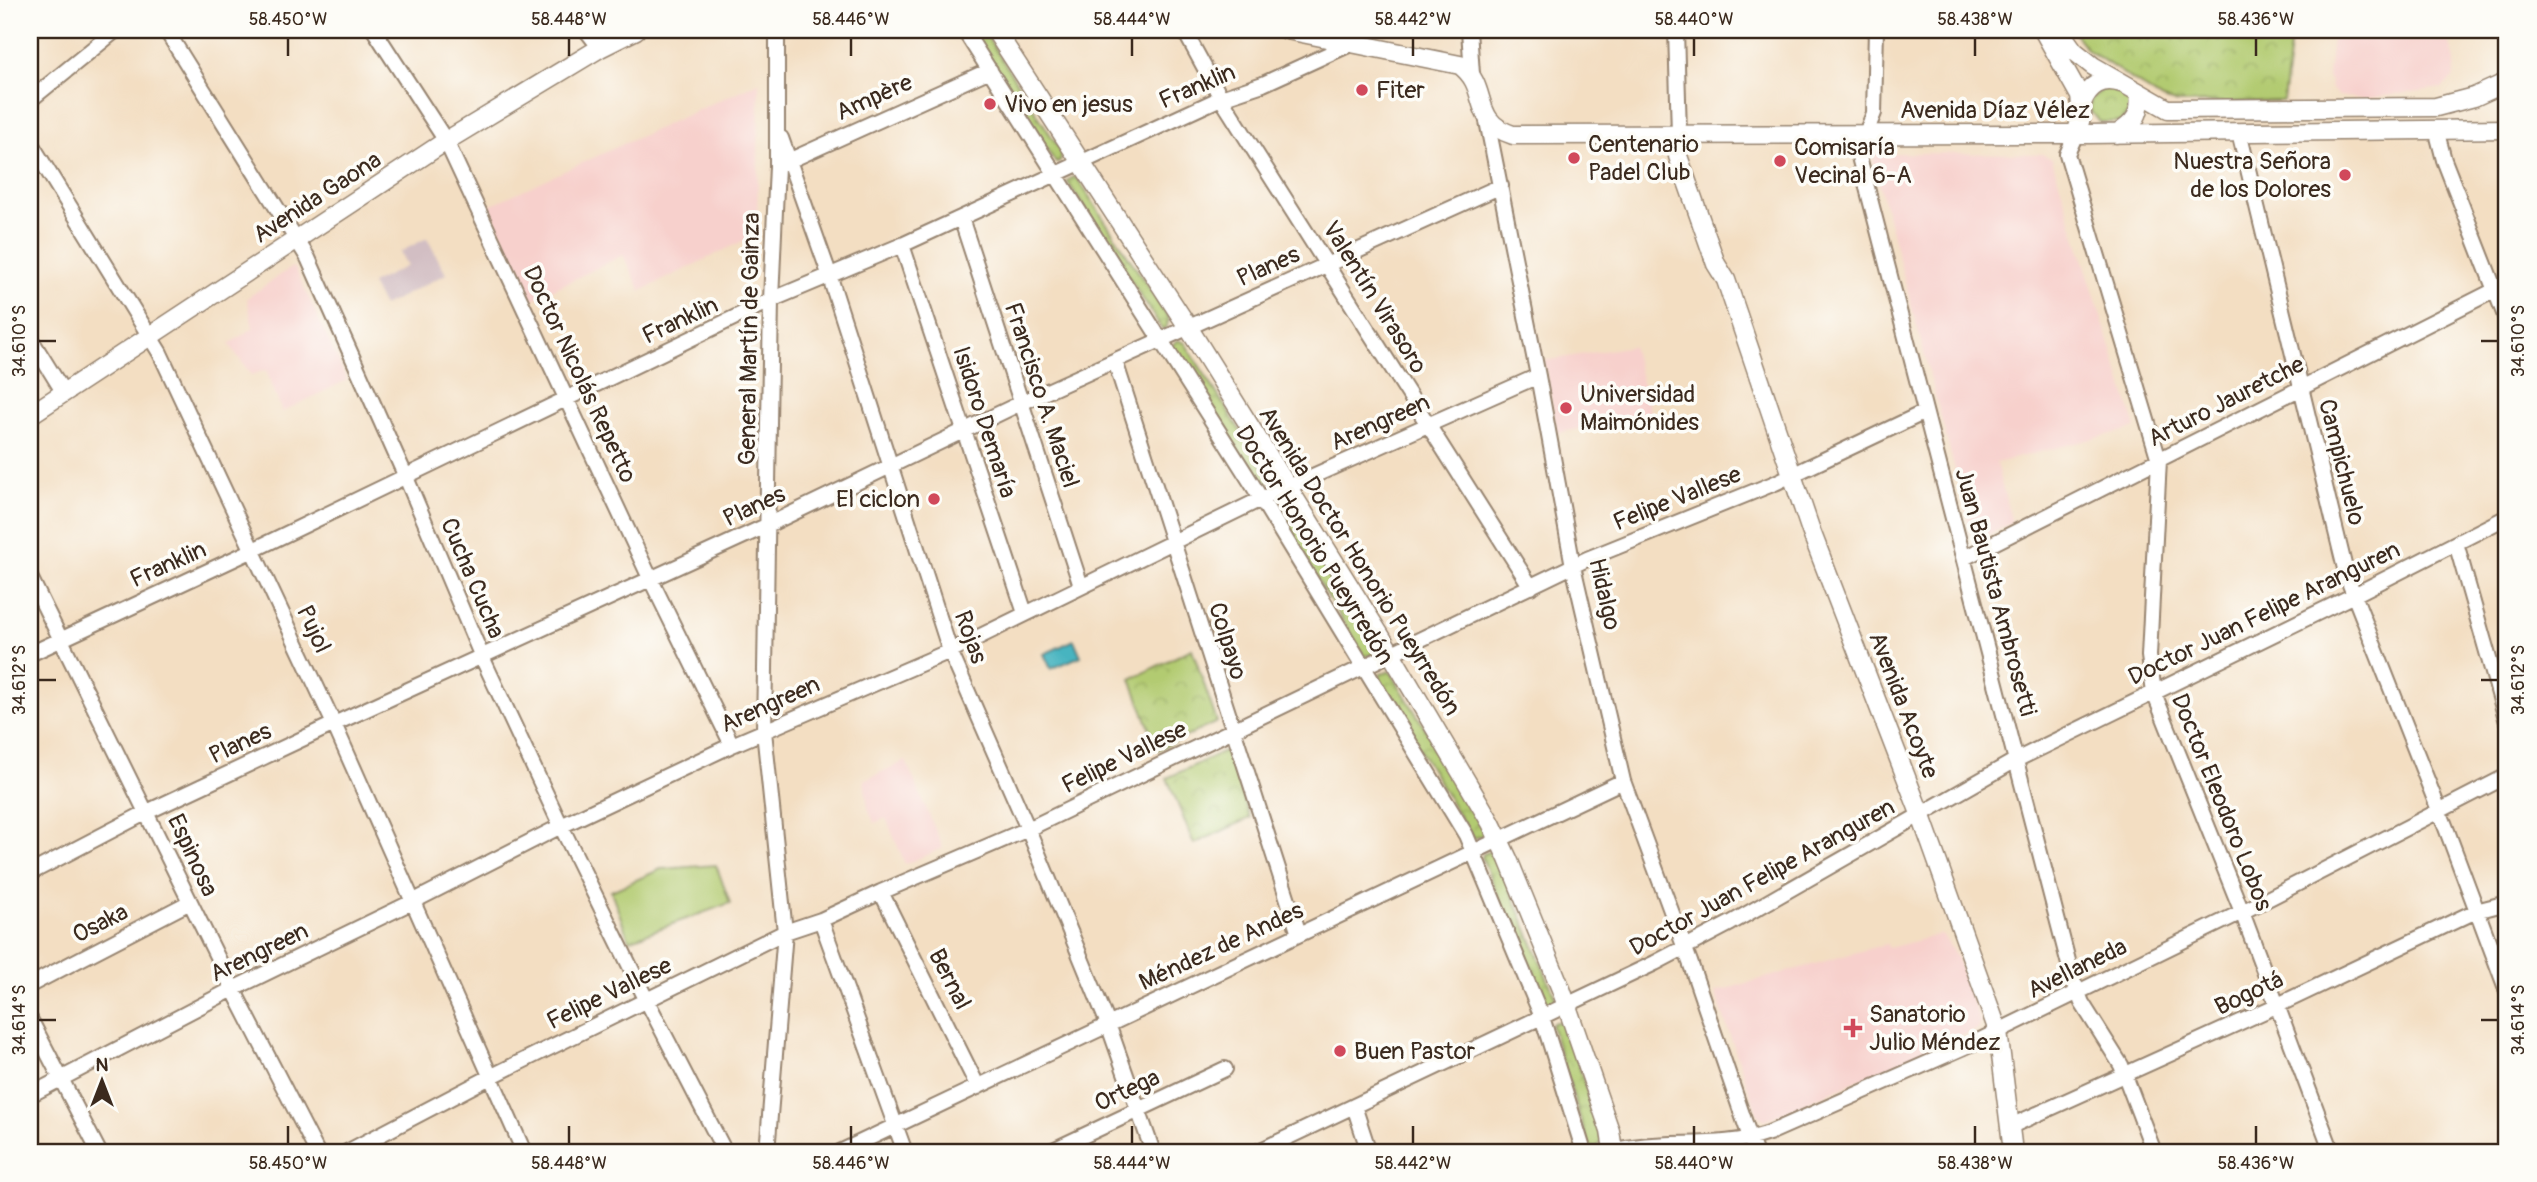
<svg xmlns="http://www.w3.org/2000/svg" width="2537" height="1182" font-family="Pangolin,sans-serif">
	<defs>
		<pattern id="park-crowns" width="20" height="18" patternUnits="userSpaceOnUse" patternTransform="scale(1.75)"><rect width="20" height="18" fill="#b2cb71"/><path d="M2 6a3 3 0 1 1 6 0M12 15a3 3 0 1 1 6 0" fill="none" stroke="#9aae61"/></pattern>
	</defs>
	<rect width="100%" height="100%" fill="#fdfcf7"/>
	<filter id="ink" filterUnits="userSpaceOnUse"><feTurbulence type="fractalNoise" baseFrequency=".0143" numOctaves="2"/><feDisplacementMap in="SourceGraphic" scale="14" xChannelSelector="R" yChannelSelector="G"/><feConvolveMatrix kernelMatrix="1 2 1 2 8 2 1 2 1" color-interpolation-filters="sRGB"/></filter>
	<filter id="wash" filterUnits="userSpaceOnUse"><feTurbulence type="fractalNoise" baseFrequency=".00686" numOctaves="4" result="noise"/><feDisplacementMap in="SourceGraphic" scale="28" xChannelSelector="R" yChannelSelector="G"/><feGaussianBlur stdDeviation="1.57" result="paint"/><feColorMatrix in="noise" values="0 0 0 0 0 0 0 0 0 0 0 0 0 0 0 0 0 1.4 0 .05"/><feComposite in="paint" operator="in"/></filter>
	<g filter="url(#wash)">
		<rect width="100%" height="100%" fill="#f3dec2"/>
		<path fill="#f7d0cc" d="M2333 30H2445L2455 60 2454 77 2442 88 2363 99 2339 96 2331 89 2328 75Z
			M759 82 757 234 641 291 623 255 532 300 488 206Z
			M1877 153 2042 154 2052 159 2136 428 1996 463 2012 523 1974 542 1873 161Z
			M292 267 295 268 347 380 282 412 266 370 251 375 229 344 253 328 247 298Z
			M1632 346 1651 415 1557 433 1544 361Z
			M906 761 943 848 905 864 886 818 874 823 868 808 864 780Z
			M1942 934 1956 956 1980 1022 1978 1029 1766 1120 1758 1116 1715 992 1886 944 1889 948Z"/>
		<path fill="#d2bec3" d="M427 238 446 274 383 306 371 284 407 266 400 252Z"/>
		<path fill="#b2cb71" stroke="#767a48" stroke-width="2" d="M716 865 730 903 629 940 611 891 661 869Z"/>
		<path fill="url(#park-crowns)" stroke="#767a48" stroke-width="2" d="M967 30H983L1062 153 1060 162 1056 163Z
			M2072 30H2292L2283 101 2176 103 2162 99 2088 50Z
			M2105 87C2128 94 2142 99 2122 122H2099L2091 112 2090 100Z
			M1073 177 1077 178 1169 319 1166 328 1162 329 1067 181Z
			M1177 340 1185 343 1270 478 1267 488 1262 489 1170 348Z
			M1277 504H1284L1375 643 1372 655 1364 656 1274 508Z
			M1192 649 1217 722 1158 750 1131 679Z
			M1389 671 1392 674 1486 829 1485 834 1473 839 1379 682 1381 673Z
			M1227 750 1250 818 1194 844 1167 778Z
			M1492 851 1495 853 1556 999 1554 1006 1544 1007 1482 858 1483 854Z
			M1555 1022H1563L1566 1025 1602 1140 1597 1147H1590L1588 1143 1551 1025Z"/>
		<path fill="#46b4c0" stroke="#406f6f" stroke-width="2" d="M1074 640 1081 656 1051 669 1044 654Z"/>
	</g>
	<g filter="url(#ink)">
		<g fill="none" stroke-linecap="round" stroke-linejoin="round">
			<g stroke="#978470" stroke-width="18">
				<path id="minor" d="M166 30 308 258 405 475 482 657 561 826 646 999 725 1152
					M374 30 446 141 650 578 732 745
					M586 30 600 48
					M964 30 1252 484 1466 835 1542 1017 1584 1152
					M1184 30 1221 98 1531 587
					M1469 30 1472 74
					M1676 30 1679 134
					M1876 30 1874 113 1858 153 2073 980 2082 1003 2121 1065 2154 1152
					M30 100 116 30
					M1487 121 1538 376 1573 566 1623 781 1690 962 1755 1152
					M2436 129 2444 160 2507 321
					M2239 132 2347 577 2446 828 2507 991
					M2076 134 2067 154 2159 460 2149 656 2154 693 2242 912 2332 1152
					M781 138 826 265 950 651 1028 829 1108 1024 1153 1152
					M30 142 160 353 334 724 524 1152
					M784 163 990 70
					M961 218 1081 586
					M902 245 1025 613
					M30 338 64 393
					M1115 361 1299 934
					M2456 543 2507 722
					M1964 558 2507 284
					M30 577 233 989 317 1152
					M30 654 251 551 771 300 902 245 1221 98 1263 84 1355 42 1352 30
					M30 873 147 812 334 724 768 525 1021 403 1501 186
					M881 892 978 1087
					M821 920 905 1152
					M30 985 190 902
					M30 1019 99 1152
					M30 1095 233 989 412 902 561 826 732 745 950 651 1261 499 1538 376
					M1354 1106 1369 1152
					M2011 1126 2278 1005 2476 911 2507 903
					M347 1152 490 1077 785 932 821 920 881 892 1028 829 1587 559 1775 483 1925 412
					M767 1152 785 932 764 731 771 300 777 166V30
					M840 1152 1623 781
					M1049 1152 1225 1069
					M1257 1152 1655 963 1731 923 2016 760 2354 595 2507 517
					M1607 1152C1660 1137 1717 1151 1769 1133L1978 1041 2242 912 2507 776"/>
			</g>
			<g stroke="#978470" stroke-width="21">
				<path id="major" d="M995 30 1188 327 1383 640 1491 823 1508 859 1561 989 1610 1131 1613 1150
					M1287 30 1460 65C1491 88 1469 121 1513 135L2088 134 2507 129
					M2043 30 2080 96 2082 115 2076 134
					M2059 30 2074 51 2093 66 2168 109 2436 107 2474 97 2507 82
					M2082 103C2089 85 2102 77 2121 83
					M1679 134 1678 156 1716 264 1726 280 1811 531 1921 816 1998 1031 2013 1152
					M2117 134C2134 124 2142 114 2139 94
					M30 415 446 141 600 48 636 30"/>
			</g>
			<use href="#minor" stroke="#fff" stroke-width="14"/>
			<use href="#major" stroke="#fff" stroke-width="18"/>
		</g>
	</g>
	<path fill="none" stroke="#3b2a1e" stroke-width="2.5" d="M288 38V56M569 38V56M851 38V56M1132 38V56M1413 38V56M1694 38V56M1975 38V56M2256 38V56M38 341H56M2481 341H2498M38 680H56M2481 680H2498M38 1020H56M2481 1020H2498M288 1126V1144M569 1126V1144M851 1126V1144M1132 1126V1144M1413 1126V1144M1694 1126V1144M1975 1126V1144M2256 1126V1144"/>
	<g fill="#d1495b" stroke="#fdfcf7" stroke-width="2.5">
		<circle cx="1362" cy="90" r="7"/>
		<circle cx="990" cy="104" r="7"/>
		<circle cx="1574" cy="158" r="7"/>
		<circle cx="1780" cy="161" r="7"/>
		<circle cx="2345" cy="175" r="7"/>
		<circle cx="1566" cy="408" r="7"/>
		<circle cx="934" cy="499" r="7"/>
		<path d="M1849.5 1017.5h7v7h7v7h-7v7h-7v-7h-7v-7h7z"/>
		<circle cx="1340" cy="1051" r="7"/>
	</g>
	<g text-anchor="middle" stroke-width="7" stroke-linejoin="round" paint-order="stroke">
		<g font-size="24" fill="#3b2a1e" stroke="#fdfcf7">
			<text transform="translate(1197 86) rotate(-23)" y="8">Franklin</text>
			<text transform="translate(874 97) rotate(-24)" y="8">Ampère</text>
			<text x="1995" y="118">Avenida Díaz Vélez</text>
			<text transform="translate(317 197) rotate(-33)" y="8">Avenida Gaona</text>
			<text transform="translate(1268 266) rotate(-24)" y="8">Planes</text>
			<text transform="translate(1375 297) rotate(58)" y="8">Valentín Virasoro</text>
			<text transform="translate(680 320) rotate(-25)" y="8">Franklin</text>
			<text transform="translate(749 339) rotate(-89)" y="8">General Martín de Gainza</text>
			<text transform="translate(580 374) rotate(65)" y="8">Doctor Nicolás Repetto</text>
			<text transform="translate(1042 395) rotate(72)" y="8">Francisco A. Maciel</text>
			<text transform="translate(2226 401) rotate(-27)" y="8">Arturo Jauretche</text>
			<text transform="translate(985 422) rotate(72)" y="8">Isidoro Demaría</text>
			<text transform="translate(1380 422) rotate(-24)" y="8">Arengreen</text>
			<text transform="translate(2342 462) rotate(76)" y="8">Campichuelo</text>
			<text transform="translate(1677 498) rotate(-22)" y="8">Felipe Vallese</text>
			<text transform="translate(754 506) rotate(-25)" y="8">Planes</text>
			<text transform="translate(1315 545) rotate(58)" y="8">Doctor Honorio Pueyrredón</text>
			<text transform="translate(1360 561) rotate(58)" y="8">Avenida Doctor Honorio Pueyrredón</text>
			<text transform="translate(168 564) rotate(-24)" y="8">Franklin</text>
			<text transform="translate(473 578) rotate(67)" y="8">Cucha Cucha</text>
			<text transform="translate(1996 592) rotate(75)" y="8">Juan Bautista Ambrosetti</text>
			<text transform="translate(1605 594) rotate(77)" y="8">Hidalgo</text>
			<text transform="translate(2264 613) rotate(-26)" y="8">Doctor Juan Felipe Aranguren</text>
			<text transform="translate(314 629) rotate(65)" y="8">Pujol</text>
			<text transform="translate(971 637) rotate(70)" y="8">Rojas</text>
			<text transform="translate(1228 641) rotate(73)" y="8">Colpayo</text>
			<text transform="translate(770 704) rotate(-24)" y="8">Arengreen</text>
			<text transform="translate(1904 705) rotate(69)" y="8">Avenida Acoyte</text>
			<text transform="translate(240 743) rotate(-25)" y="8">Planes</text>
			<text transform="translate(1124 757) rotate(-26)" y="8">Felipe Vallese</text>
			<text transform="translate(2222 802) rotate(68)" y="8">Doctor Eleodoro Lobos</text>
			<text transform="translate(193 855) rotate(65)" y="8">Espinosa</text>
			<text transform="translate(1762 877) rotate(-29)" y="8">Doctor Juan Felipe Aranguren</text>
			<text transform="translate(100 923) rotate(-27)" y="8">Osaka</text>
			<text transform="translate(1221 946) rotate(-25)" y="8">Méndez de Andes</text>
			<text transform="translate(259 952) rotate(-26)" y="8">Arengreen</text>
			<text transform="translate(2077 968) rotate(-26)" y="8">Avellaneda</text>
			<text transform="translate(950 979) rotate(63)" y="8">Bernal</text>
			<text transform="translate(609 993) rotate(-26)" y="8">Felipe Vallese</text>
			<text transform="translate(2249 993) rotate(-25)" y="8">Bogotá</text>
			<text transform="translate(1127 1090) rotate(-25)" y="8">Ortega</text>
		</g>
		<g font-size="24" fill="#3b2a1e" stroke="#fdfcf7" text-anchor="start">
			<text x="1376" y="98">Fiter</text>
			<text x="1004" y="112">Vivo en jesus</text>
			<text x="1588" y="152">Centenario<tspan x="1588" dy="28">Padel Club</tspan></text>
			<text x="1794" y="155">Comisaría<tspan x="1794" dy="28">Vecinal 6-A</tspan></text>
			<text x="2331" y="169" text-anchor="end">Nuestra Señora<tspan x="2331" dy="28">de los Dolores</tspan></text>
			<text x="1580" y="402">Universidad<tspan x="1580" dy="28">Maimónides</tspan></text>
			<text x="920" y="507" text-anchor="end">El ciclon</text>
			<text x="1869" y="1022">Sanatorio<tspan x="1869" dy="28">Julio Méndez</tspan></text>
			<text x="1354" y="1059">Buen Pastor</text>
		</g>
	</g>
	<rect width="2537" height="1182" fill="none" stroke="#fdfcf7" stroke-width="77"/>
	<g transform="translate(102 1081)" stroke="#fdfcf7" stroke-width="5" paint-order="stroke">
	<path d="M0-5L12 26L0 18L-12 26Z" fill="#3b2a1e"/>
	<text y="-10" font-size="19" font-weight="bold" text-anchor="middle" fill="#3b2a1e">N</text>
	</g>
	<rect x="38" y="38" width="2460" height="1106" fill="none" stroke="#3b2a1e" stroke-width="2.5"/>
	<g font-size="18" text-anchor="middle" fill="#3b2a1e">
		<text x="288" y="25">58.450°W</text>
		<text x="569" y="25">58.448°W</text>
		<text x="851" y="25">58.446°W</text>
		<text x="1132" y="25">58.444°W</text>
		<text x="1413" y="25">58.442°W</text>
		<text x="1694" y="25">58.440°W</text>
		<text x="1975" y="25">58.438°W</text>
		<text x="2256" y="25">58.436°W</text>
		<text transform="translate(19 341) rotate(-90)" y="6">34.610°S</text>
		<text transform="translate(2518 341) rotate(-90)" y="6">34.610°S</text>
		<text transform="translate(19 680) rotate(-90)" y="6">34.612°S</text>
		<text transform="translate(2518 680) rotate(-90)" y="6">34.612°S</text>
		<text transform="translate(19 1020) rotate(-90)" y="6">34.614°S</text>
		<text transform="translate(2518 1020) rotate(-90)" y="6">34.614°S</text>
		<text x="288" y="1169">58.450°W</text>
		<text x="569" y="1169">58.448°W</text>
		<text x="851" y="1169">58.446°W</text>
		<text x="1132" y="1169">58.444°W</text>
		<text x="1413" y="1169">58.442°W</text>
		<text x="1694" y="1169">58.440°W</text>
		<text x="1975" y="1169">58.438°W</text>
		<text x="2256" y="1169">58.436°W</text>
	</g>
</svg>
